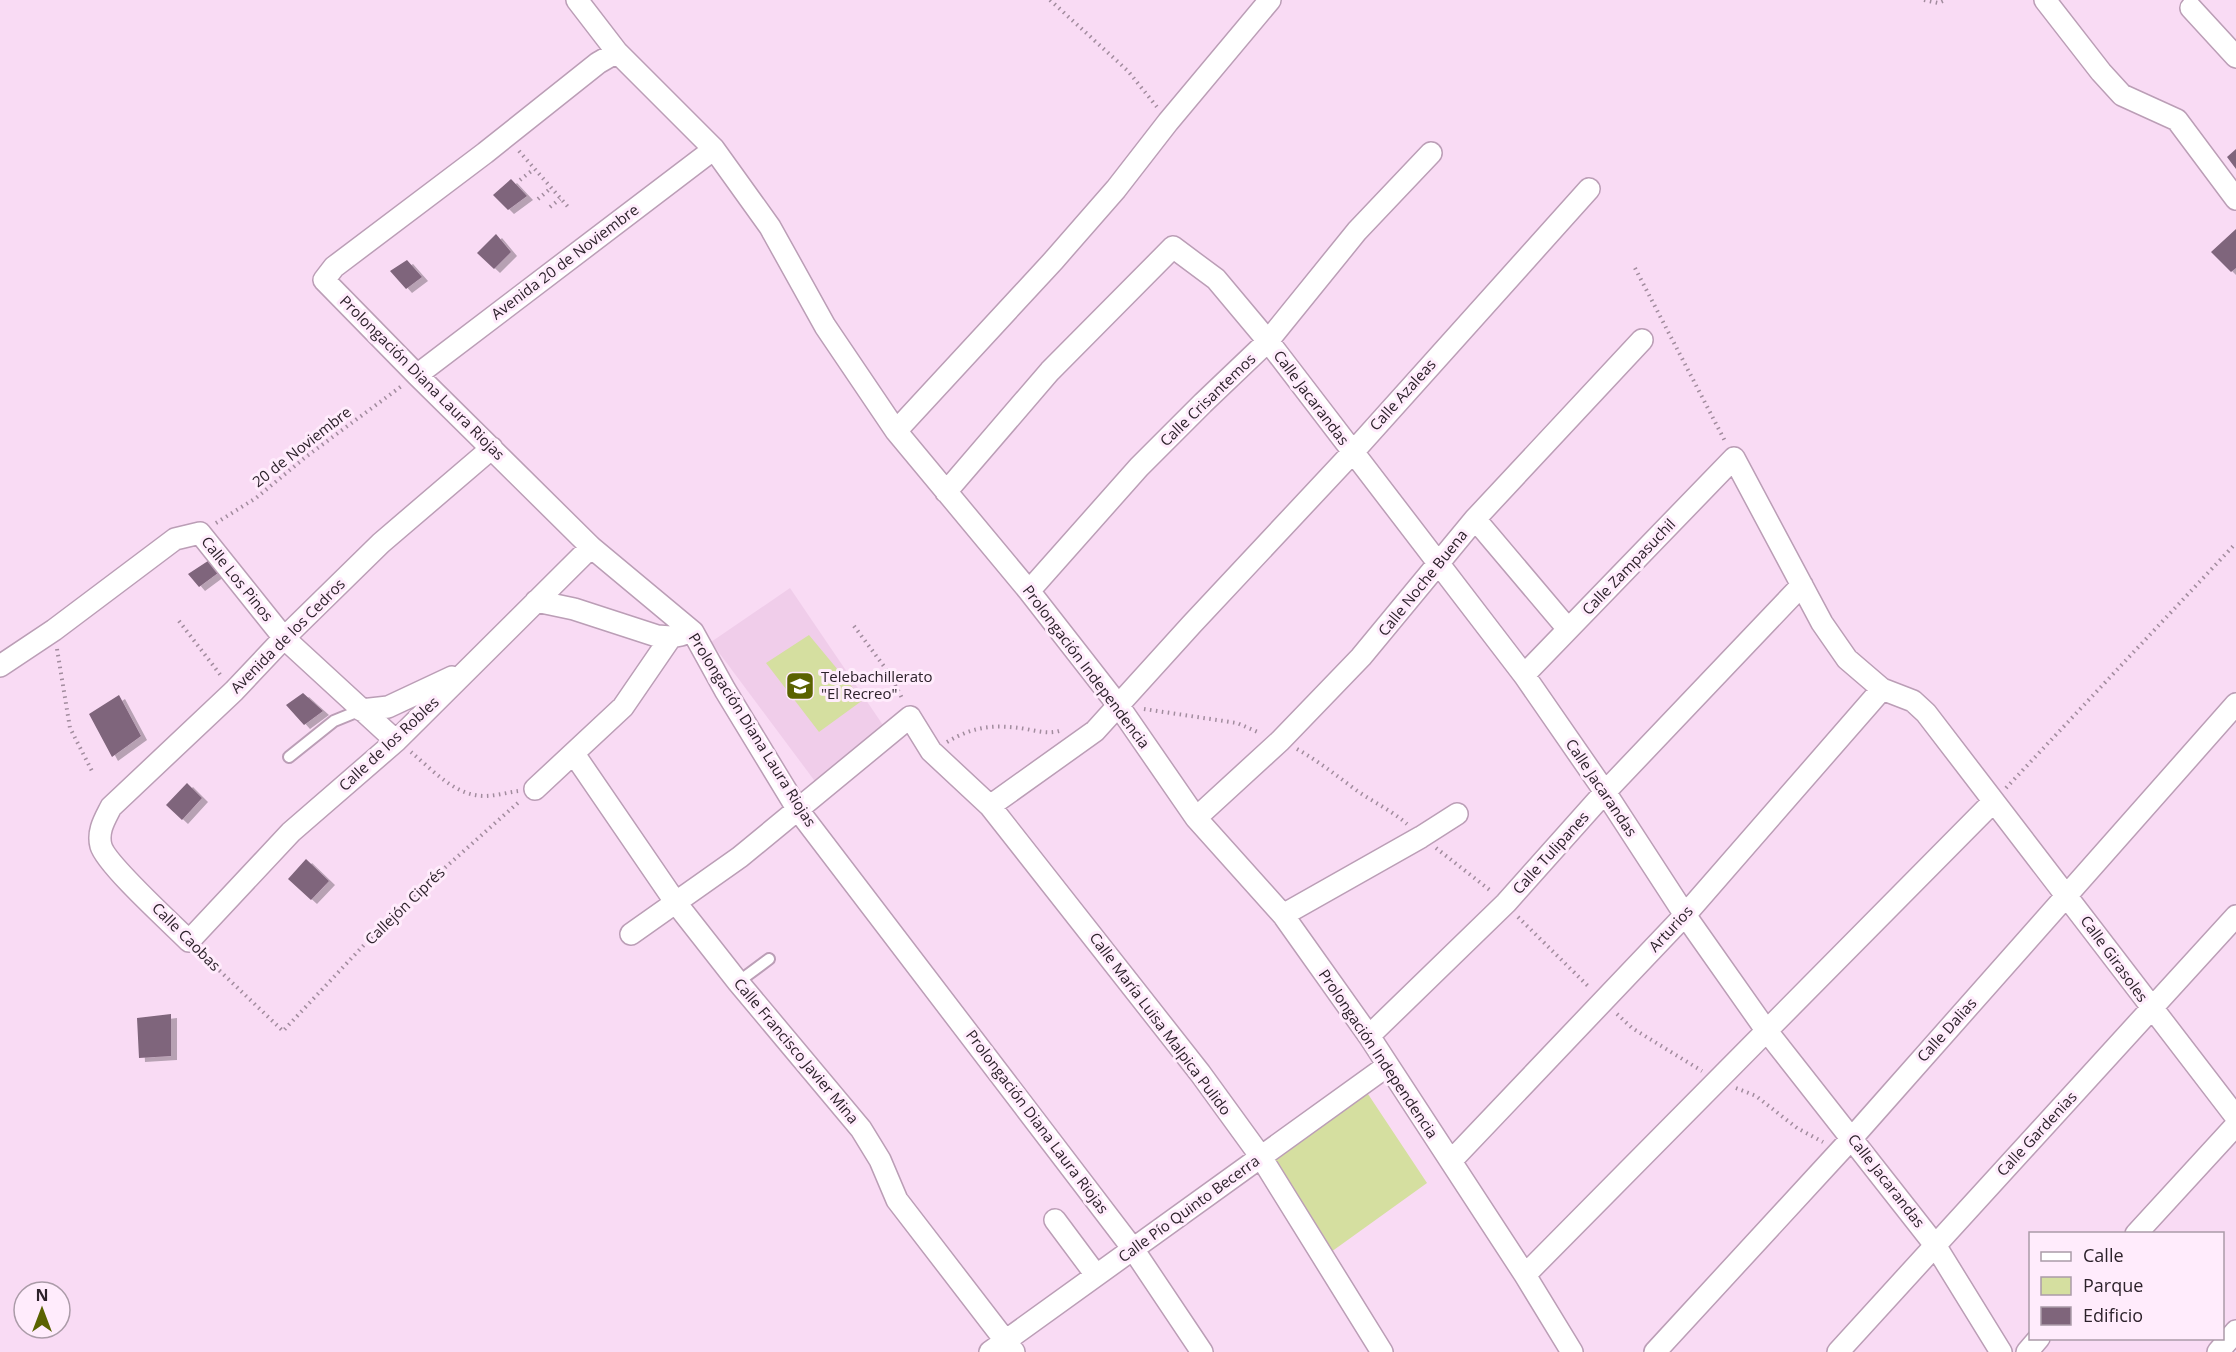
<svg xmlns="http://www.w3.org/2000/svg" width="2236" height="1352" font-family="'Open Sans',sans-serif">
	<defs>
		<filter id="shadow"><feDropShadow dx="6" dy="4" stdDeviation="0" flood-color="#0004"/></filter>
	</defs>
	<rect width="100%" height="100%" fill="#f9dbf4"/>
	<path fill="#f0cdea" d="M790 588 887 731 817 784 711 642Z"/>
	<path fill="#d5dfa0" d="M809 635 863 700 819 732 766 663Z
		M1366 1091 1427 1183 1331 1252 1268 1157Z"/>
	<path fill="#7f657b" filter="url(#shadow)" d="M2236 149V169L2227 157Z
		M511 179 527 196 508 210 493 195Z
		M2236 229V268L2231 272 2211 252Z
		M496 234 511 252 494 269 477 253Z
		M407 260 422 277 406 289 390 271Z
		M211 559 222 570 199 587 188 574Z
		M303 693 323 711 304 725 286 705Z
		M119 695 141 736 112 757 89 714Z
		M187 783 202 798 182 820 166 805Z
		M306 859 329 881 311 900 288 879Z
		M171 1014V1056L139 1058 137 1018Z"/>
	<g fill="none" stroke-linecap="round" stroke-linejoin="round">
		<g stroke="#bb9eb6" stroke-width="14">
			<path id="service" d="M289 757 334 721 361 710
				M738 982 769 959"/>
		</g>
		<g stroke="#bb9eb6" stroke-width="24">
			<path id="minor" d="M577 0 617 52 714 149 770 227 825 326 896 431 1029 591 1118 705 1196 818 1283 915 1369 1036 1525 1275 1572 1352
				M2045 0 2101 72 2122 95 2177 120 2236 199
				M2191 8 2236 57
				M617 52 598 63 485 153 334 267 324 280 417 375 591 547 693 632 725 690 798 810 1133 1249 1202 1352
				M417 375 714 149
				M896 431 1054 260 1116 189 1168 122 1270 0
				M492 448 381 543 284 638 234 691 111 807C105 819 97 831 101 846 106 864 172 924 189 941L291 832 396 741 591 547
				M946 492 1050 371 1173 247 1216 279 1268 341 1524 675 1605 792 1685 915 1766 1030 1935 1245 2001 1352
				M1475 519 1568 629
				M1029 591 1139 467 1203 403 1268 341 1357 231 1431 153
				M536 601 574 609 657 636 671 637 681 635
				M0 666 54 630 175 539 200 533 284 638 396 741
				M1524 675 1734 458 1822 623 1847 659 1882 689 1913 701 1926 713 2236 1117
				M361 710 388 707 452 677
				M574 754 676 903 738 982 861 1129 880 1160 897 1200 1014 1352
				M535 789 623 707 671 637
				M990 806 1095 731 1192 624 1353 452 1589 189
				M1196 818 1280 741 1361 657 1475 519 1642 340
				M1283 915 1421 837 1457 814
				M631 934 740 857 910 717 931 751 990 806 1200 1073 1261 1157 1382 1352
				M1369 1036 1506 903 1605 792 1802 585
				M1451 1161 1685 915 1882 689
				M1055 1220 1096 1275
				M2136 1234 2236 1125
				M1525 1275C1682 1118 1837 959 1993 802
				M990 1352 1387 1066
				M1655 1352 1852 1138 2236 704
				M1838 1352 2236 916
				M2027 1352 2039 1338
				M2218 1352 2236 1331"/>
		</g>
		<path stroke="#a28c9e" stroke-width="4" stroke-dasharray="1.5 4.5" stroke-linecap="butt" d="M1050 0 1128 71 1157 107
			M1924 0 1938 3 1945 0
			M519 151 569 208
			M520 180 534 169
			M538 199 551 188
			M550 207 560 199
			M1635 268 1726 443
			M216 523 256 498 307 456 403 385
			M179 621 222 677
			M854 626 889 673 903 700
			M57 649 70 728 93 773
			M1144 709 1237 723 1260 733
			M947 742C974 726 995 724 1026 729 1037 731 1048 734 1059 731
			M1297 749C1318 761 1336 775 1356 790 1373 802 1391 810 1407 824
			M411 752C429 767 451 791 475 795 489 798 504 793 518 791
			M2006 788 2236 543
			M1436 848 1491 891
			M1518 917 1590 988
			M202 954 283 1031 395 912 520 801
			M1617 1014 1632 1028 1702 1071
			M1736 1088 1756 1096 1797 1128 1823 1142"/>
		<use href="#service" stroke="#fff" stroke-width="10"/>
		<use href="#minor" stroke="#fff" stroke-width="21"/>
	</g>
	<defs>
		<g id="university-square" transform="scale(1.5)"><rect x="-9" y="-9" width="18" height="18" rx="4" fill="#5a6200" stroke="#ffecfc"/><path d="M0-5L7-2L0 1L-7-2ZM-4 1L0 2.5L4 1V4Q0 6-4 4Z" fill="#fff"/></g>
	</defs>
	<g fill-rule="evenodd">
		<use href="#university-square" x="800" y="686"/>
	</g>
	<g text-anchor="middle" stroke-width="6" stroke-linejoin="round" paint-order="stroke">
		<g font-size="15" fill="#2d222b" stroke="#ffecfc">
			<text transform="translate(565 262) rotate(-37)" y="5">Avenida 20 de Noviembre</text>
			<text transform="translate(422 378) rotate(45)" y="5">Prolongación Diana Laura Riojas</text>
			<text transform="translate(1403 395) rotate(-48)" y="5">Calle Azaleas</text>
			<text transform="translate(1311 398) rotate(53)" y="5">Calle Jacarandas</text>
			<text transform="translate(1208 400) rotate(-44)" y="5">Calle Crisantemos</text>
			<text transform="translate(302 447) rotate(-38)" y="5">20 de Noviembre</text>
			<text transform="translate(1629 567) rotate(-46)" y="5">Calle Zampasuchil</text>
			<text transform="translate(237 579) rotate(51)" y="5">Calle Los Pinos</text>
			<text transform="translate(1423 583) rotate(-51)" y="5">Calle Noche Buena</text>
			<text transform="translate(288 636) rotate(-45)" y="5">Avenida de los Cedros</text>
			<text transform="translate(1086 667) rotate(53)" y="5">Prolongación Independencia</text>
			<text transform="translate(752 730) rotate(58)" y="5">Prolongación Diana Laura Riojas</text>
			<text transform="translate(389 744) rotate(-43)" y="5">Calle de los Robles</text>
			<text transform="translate(1601 788) rotate(56)" y="5">Calle Jacarandas</text>
			<text transform="translate(1551 853) rotate(-48)" y="5">Calle Tulipanes</text>
			<text transform="translate(405 906) rotate(-44)" y="5">Callejón Ciprés</text>
			<text transform="translate(1671 929) rotate(-47)" y="5">Arturios</text>
			<text transform="translate(186 937) rotate(45)" y="5">Calle Caobas</text>
			<text transform="translate(2114 959) rotate(54)" y="5">Calle Girasoles</text>
			<text transform="translate(1160 1024) rotate(53)" y="5">Calle María Luisa Malpica Pulido</text>
			<text transform="translate(1947 1030) rotate(-48)" y="5">Calle Dalias</text>
			<text transform="translate(796 1051) rotate(50)" y="5">Calle Francisco Javier Mina</text>
			<text transform="translate(1378 1054) rotate(56)" y="5">Prolongación Independencia</text>
			<text transform="translate(1037 1122) rotate(53)" y="5">Prolongación Diana Laura Riojas</text>
			<text transform="translate(2037 1134) rotate(-47)" y="5">Calle Gardenias</text>
			<text transform="translate(1886 1181) rotate(52)" y="5">Calle Jacarandas</text>
			<text transform="translate(1189 1209) rotate(-36)" y="5">Calle Pío Quinto Becerra</text>
		</g>
		<g font-size="15" fill="#2d222b" stroke="#ffecfc" text-anchor="start">
			<text x="821" y="682">Telebachillerato<tspan x="821" dy="17">"El Recreo"</tspan></text>
		</g>
	</g>
	<rect x="2029" y="1232" width="195" height="108" fill="#ffecfc" stroke="#ab9ba8" stroke-width="1.5"/>
	<rect x="2041" y="1252" width="30" height="9" fill="#ffffff" stroke="#ab9ba8" stroke-width="1.5"/>
	<text x="2083" y="1262" font-size="18" fill="#2d222b">Calle</text>
	<rect x="2041" y="1277" width="30" height="18" fill="#d5dfa0" stroke="#ab9ba8" stroke-width="1.5"/>
	<text x="2083" y="1292" font-size="18" fill="#2d222b">Parque</text>
	<rect x="2041" y="1307" width="30" height="18" fill="#7f657b" stroke="#ab9ba8" stroke-width="1.5"/>
	<text x="2083" y="1322" font-size="18" fill="#2d222b">Edificio</text>
	<g transform="translate(42 1310)"><circle r="28" fill="#ffecfc" stroke="#ab9ba8" stroke-width="1.5"/>
	<path d="M0-4.5L10 22L0 15L-10 22Z" fill="#5a6200"/>
	<text y="-9" font-size="16" font-weight="bold" text-anchor="middle" fill="#2d222b">N</text>
	</g>
</svg>
